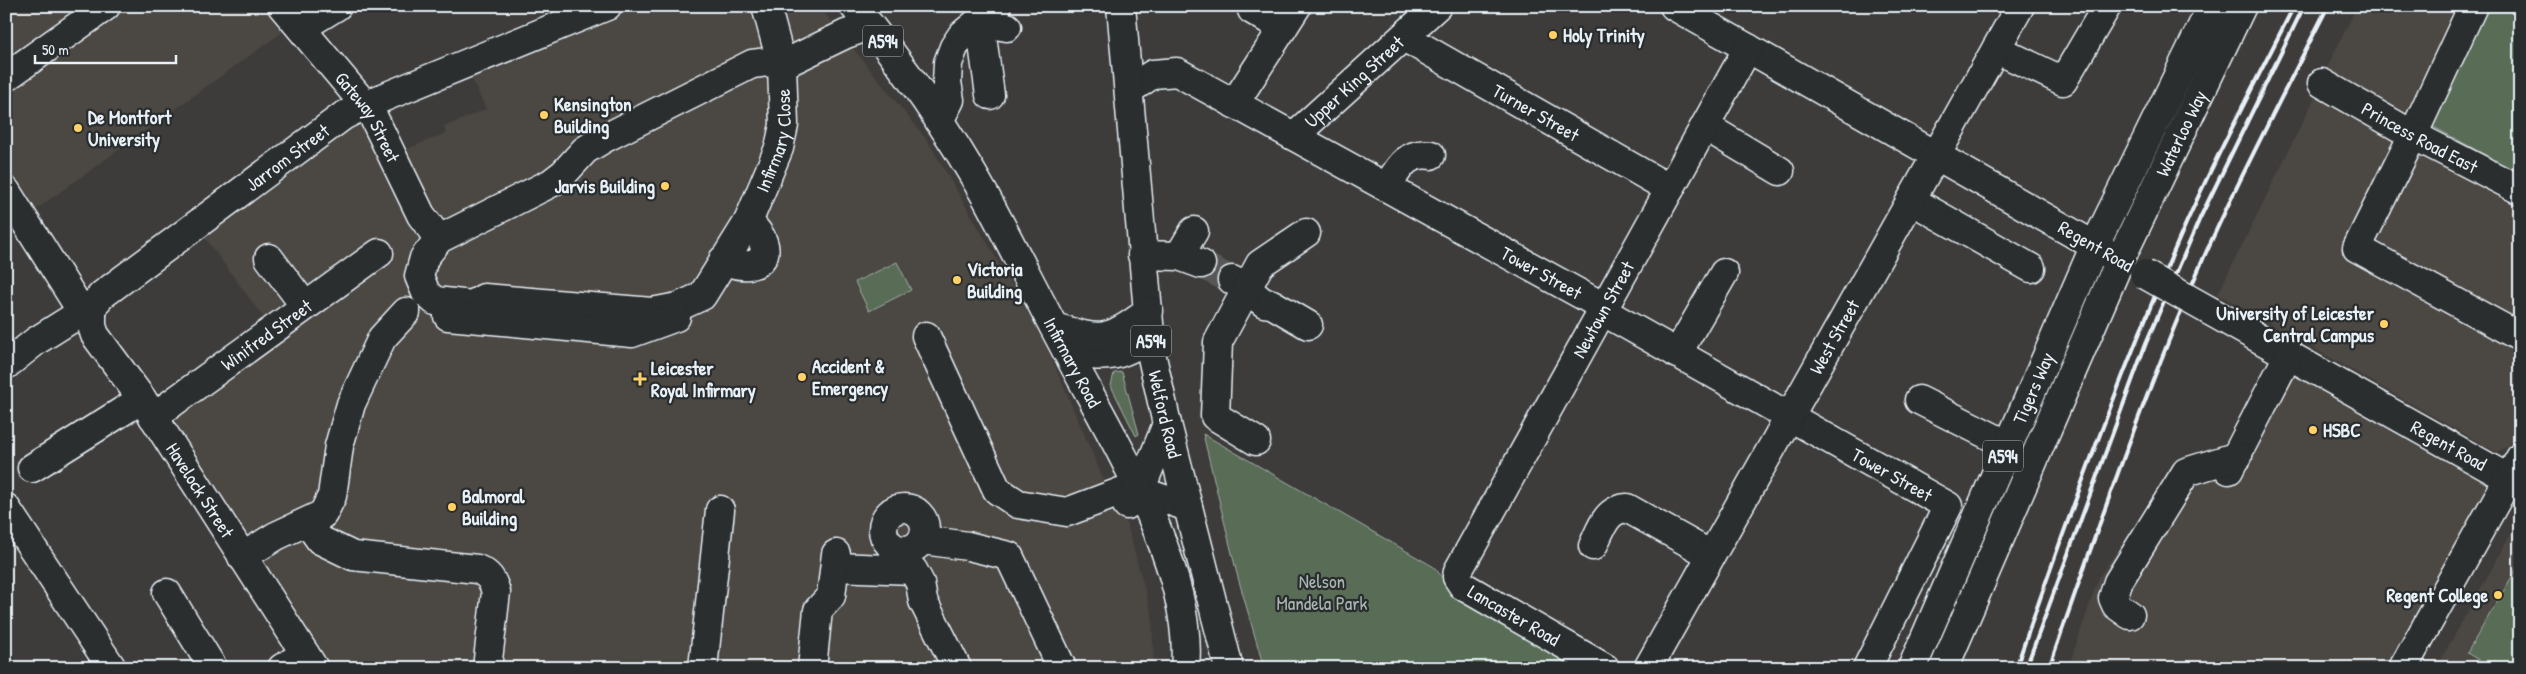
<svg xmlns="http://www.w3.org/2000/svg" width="2526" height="674" font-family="'Patrick Hand',sans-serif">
<rect width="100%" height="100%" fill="#3e3c3a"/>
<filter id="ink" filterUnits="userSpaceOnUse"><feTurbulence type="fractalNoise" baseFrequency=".02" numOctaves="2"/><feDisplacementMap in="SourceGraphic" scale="10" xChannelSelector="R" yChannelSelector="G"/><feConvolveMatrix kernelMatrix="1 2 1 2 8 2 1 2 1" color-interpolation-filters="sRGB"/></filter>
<g filter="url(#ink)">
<g fill="#4c4642">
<path d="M6,6H328L284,31L6,231Z"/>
<path d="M634,6H819L927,140L1042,336L1105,483L1127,525L1152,615L1154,668H322L162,422L277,336L202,234L353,128L363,125L380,160L446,133L444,127L486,109L469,73Z"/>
<path d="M2357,6H2466L2418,111L2405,115L2324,74Z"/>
<path d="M2316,95L2403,141L2344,256L2520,346V429L2509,446L2496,452L2218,294Z"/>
<path d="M2416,147L2520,204V328L2366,245Z"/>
<path d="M2289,354L2508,478L2403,668H2068L2099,577L2170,477L2238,455Z"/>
<path d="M2518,522L2520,523V668H2436Z"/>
</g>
<g fill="#596c57" stroke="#a0aea8">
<path d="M2489,6H2520V174L2432,126Z"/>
<path d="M897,262L911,290L869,311L855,282Z"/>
<path d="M1122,372L1139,434L1136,436L1111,386L1114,373Z"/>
<path d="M1203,434L1434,567L1459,598L1582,668H1264L1237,574Z"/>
<path d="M2520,563V668H2492L2467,653Z"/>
</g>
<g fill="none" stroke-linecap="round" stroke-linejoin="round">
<path stroke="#585756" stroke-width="28" stroke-dasharray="28 14" stroke-linecap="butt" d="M1201,264L1231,280"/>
<g stroke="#e8f1f8" stroke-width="31">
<g id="minor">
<path id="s1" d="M282,6L371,112L421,215L439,239"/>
<path id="s2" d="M766,6L782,65L768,62L752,64L605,138L585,150L564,173L551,183L439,239L424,258L419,276L426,293L435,301L472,305L484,298L652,312L678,307L702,296L748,222L779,148L784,125L782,65L846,34L870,26"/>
<path d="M1251,6L1252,10L1283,28"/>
<path d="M1674,6L2116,258"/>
<path d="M2473,6L2413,135L2357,248L2520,337"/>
<path d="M301,28L337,6"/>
<path id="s3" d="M1404,37L1670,189"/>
<path d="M1996,49L2063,81L2107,6"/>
<path d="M6,77L106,6"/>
<path id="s4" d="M2322,83L2413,135L2520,190"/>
<path id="s5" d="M1129,90L1153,74L1177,72L1593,301L1613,317L1948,506L1867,668"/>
<path d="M990,95L980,22L1007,27"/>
<path d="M1234,104L1297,6"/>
<path d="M939,121L950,100L947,82L948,63L954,47L962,35L997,6"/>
<path d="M1705,126L1780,171"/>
<path id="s6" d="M1294,136L1437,6"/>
<path d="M1387,187C1398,169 1406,151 1431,155"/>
<path d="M6,191L82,312"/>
<path d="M1911,200L2031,268"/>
<path d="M1142,255L1179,256L1201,264"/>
<path d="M1179,256L1194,231"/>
<path d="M269,258L305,306"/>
<path d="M723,260C762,277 780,250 748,222"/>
<path d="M1232,280L1247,289L1264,303L1272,304L1308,325"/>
<path id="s7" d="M2210,311L2520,485"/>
<path id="s8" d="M92,313V326L95,335L142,399L314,668"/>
<path d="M448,316L632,333L676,317"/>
<path d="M926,336L997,490L1018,504L1067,512L1120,492L1140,491L1188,507"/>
<path d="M1066,350C1104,359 1118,359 1151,336"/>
<path d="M1677,354L1724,273"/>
<path id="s9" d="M6,365L36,341L82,312L92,313L94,304L102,295L343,116L365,105L607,6"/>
<path d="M1919,400L2008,445"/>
<path id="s10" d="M153,417L379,253"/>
<path d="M1256,441L1215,416L1218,342L1260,264L1306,233"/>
<path d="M32,468L142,399"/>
<path d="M2229,470L2289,354"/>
<path d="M1127,505L1140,491L1167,424"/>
<circle cx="904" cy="529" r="21"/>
<path d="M6,508L112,668"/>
<path d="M308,523L320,540L353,556L477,569C489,574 492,579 496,592L487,668"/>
<path d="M923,540L968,546L1009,556L1062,668"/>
<path d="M1593,546C1601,529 1606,509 1627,508L1711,555"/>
<path d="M242,557L276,536L323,514L332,496L339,446L351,404L382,338L406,312"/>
<path d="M835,567L913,570L920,583L923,601L957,668"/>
<path d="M167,593L213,668"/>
<path d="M2130,615L2116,605L2113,598L2118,582L2186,472L2238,456"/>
<path d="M282,668L305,654"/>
<path d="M703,668L720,510"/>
<path d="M812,668L818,610L831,596L836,554"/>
<path id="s11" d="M1605,668L1463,586L1457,577L1458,571L1748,48"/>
<path id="s12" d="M1648,668L2020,6"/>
<path d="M2403,668L2520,458"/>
</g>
</g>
<g stroke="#e8f1f8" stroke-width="31">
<g id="major">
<path id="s13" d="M854,6C904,66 949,131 987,199C1014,249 1039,300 1066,350C1111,436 1195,569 1185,668"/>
<path id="s14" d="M1121,6L1152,357L1167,424L1229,668"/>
<path d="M1054,327C1104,342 1106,342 1149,311"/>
<path id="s15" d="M1912,668L2095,245L2212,6"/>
<path id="s16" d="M1944,668L2120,260L2242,6"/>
</g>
</g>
<use href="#minor" stroke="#2a2d2e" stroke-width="28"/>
<use href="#major" stroke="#2a2d2e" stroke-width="28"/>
<g stroke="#e8f1f8" stroke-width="4">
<path d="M2016,668C2065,525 2117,382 2177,244C2212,163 2254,85 2294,6"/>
<path d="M2026,668L2146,343L2200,218L2304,6"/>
<path d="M2049,668C2097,530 2145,391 2204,257C2242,172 2286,89 2328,6"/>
</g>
<g stroke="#e8f1f8" stroke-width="31" stroke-linecap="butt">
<path id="minor-bridge" d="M2144,274L2210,311"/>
</g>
<use href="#minor-bridge" stroke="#2a2d2e" stroke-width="28"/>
</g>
</g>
<g fill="#ffd166" stroke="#2a2d2e" stroke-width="2">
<circle cx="1553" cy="35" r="5"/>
<circle cx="544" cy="115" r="5"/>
<circle cx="78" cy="128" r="5"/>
<circle cx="665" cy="186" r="5"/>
<circle cx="957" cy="280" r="5"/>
<circle cx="2384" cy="324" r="5"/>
<circle cx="802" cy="377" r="5"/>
<path d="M637.5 371.5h5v5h5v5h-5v5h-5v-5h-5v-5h5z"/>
<circle cx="2313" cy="430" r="5"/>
<circle cx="452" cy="507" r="5"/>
<circle cx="2498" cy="595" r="5"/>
</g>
<g text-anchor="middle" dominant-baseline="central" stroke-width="4.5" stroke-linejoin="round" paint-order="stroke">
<g fill="#2a2d2e" stroke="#afb6bb" stroke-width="1">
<rect x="863" y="25.5" width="40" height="31" rx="4"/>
<rect x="1131" y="325.5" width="40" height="31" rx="4"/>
<rect x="1983" y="440.5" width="40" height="31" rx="4"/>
</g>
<g font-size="18" font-weight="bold" fill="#e8f1f8">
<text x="883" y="41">A594</text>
<text x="1151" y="341">A594</text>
<text x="2003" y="456">A594</text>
</g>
<g font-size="19" font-weight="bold" fill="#e8f1f8" stroke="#2a2d2e" text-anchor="start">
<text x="1563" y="35">Holy Trinity</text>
<text x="554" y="104">Kensington<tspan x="554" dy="22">Building</tspan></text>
<text x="88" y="117">De Montfort<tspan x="88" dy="22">University</tspan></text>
<text x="655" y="186" text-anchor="end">Jarvis Building</text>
<text x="967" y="269">Victoria<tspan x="967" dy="22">Building</tspan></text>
<text x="2374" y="313" text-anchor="end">University of Leicester<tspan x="2374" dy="22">Central Campus</tspan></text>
<text x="812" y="366">Accident &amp;<tspan x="812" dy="22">Emergency</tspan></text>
<text x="651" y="368">Leicester<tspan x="651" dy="22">Royal Infirmary</tspan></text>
<text x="2323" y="430">HSBC</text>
<text x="462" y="496">Balmoral<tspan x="462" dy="22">Building</tspan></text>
<text x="2488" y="595" text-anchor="end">Regent College</text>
</g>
<g font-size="19" fill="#e8f1f8" stroke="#2a2d2e">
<text stroke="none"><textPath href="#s6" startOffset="81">Upper King Street</textPath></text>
<text stroke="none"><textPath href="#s3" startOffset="152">Turner Street</textPath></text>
<text stroke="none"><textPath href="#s1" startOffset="141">Gateway Street</textPath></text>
<text stroke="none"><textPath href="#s16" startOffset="585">Waterloo Way</textPath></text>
<text stroke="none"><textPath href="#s4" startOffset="112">Princess Road East</textPath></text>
<text stroke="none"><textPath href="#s2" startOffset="972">Infirmary Close</textPath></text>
<text stroke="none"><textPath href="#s9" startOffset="355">Jarrom Street</textPath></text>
<text transform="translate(2096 246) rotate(30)">Regent Road</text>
<text stroke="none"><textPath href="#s5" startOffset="469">Tower Street</textPath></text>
<text stroke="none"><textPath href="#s11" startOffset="480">Newtown Street</textPath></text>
<text stroke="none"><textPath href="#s10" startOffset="140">Winifred Street</textPath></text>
<text stroke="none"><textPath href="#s12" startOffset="380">West Street</textPath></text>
<text stroke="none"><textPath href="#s13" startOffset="419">Infirmary Road</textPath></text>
<text stroke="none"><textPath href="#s15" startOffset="305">Tigers Way</textPath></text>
<text stroke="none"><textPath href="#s14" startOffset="411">Welford Road</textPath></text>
<text stroke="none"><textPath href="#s7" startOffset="274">Regent Road</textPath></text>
<text stroke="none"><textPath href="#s5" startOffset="874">Tower Street</textPath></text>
<text stroke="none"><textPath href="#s8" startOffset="210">Havelock Street</textPath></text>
<text transform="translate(1514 615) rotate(30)">Lancaster Road</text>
</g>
<g font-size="19" fill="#a8b5b0" stroke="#2a2d2e">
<text x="1322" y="581">Nelson<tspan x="1322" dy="22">Mandela Park</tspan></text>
</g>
</g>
<rect width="2526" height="674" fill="none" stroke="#2a2d2e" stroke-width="25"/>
<rect x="12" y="12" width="2501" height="649" fill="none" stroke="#e8f1f8" stroke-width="2" filter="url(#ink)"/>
<path d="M35 55v8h141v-8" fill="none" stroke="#e8f1f8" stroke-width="2.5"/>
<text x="42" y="55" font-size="15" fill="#e8f1f8" stroke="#2a2d2e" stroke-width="4" paint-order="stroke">50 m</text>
</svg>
